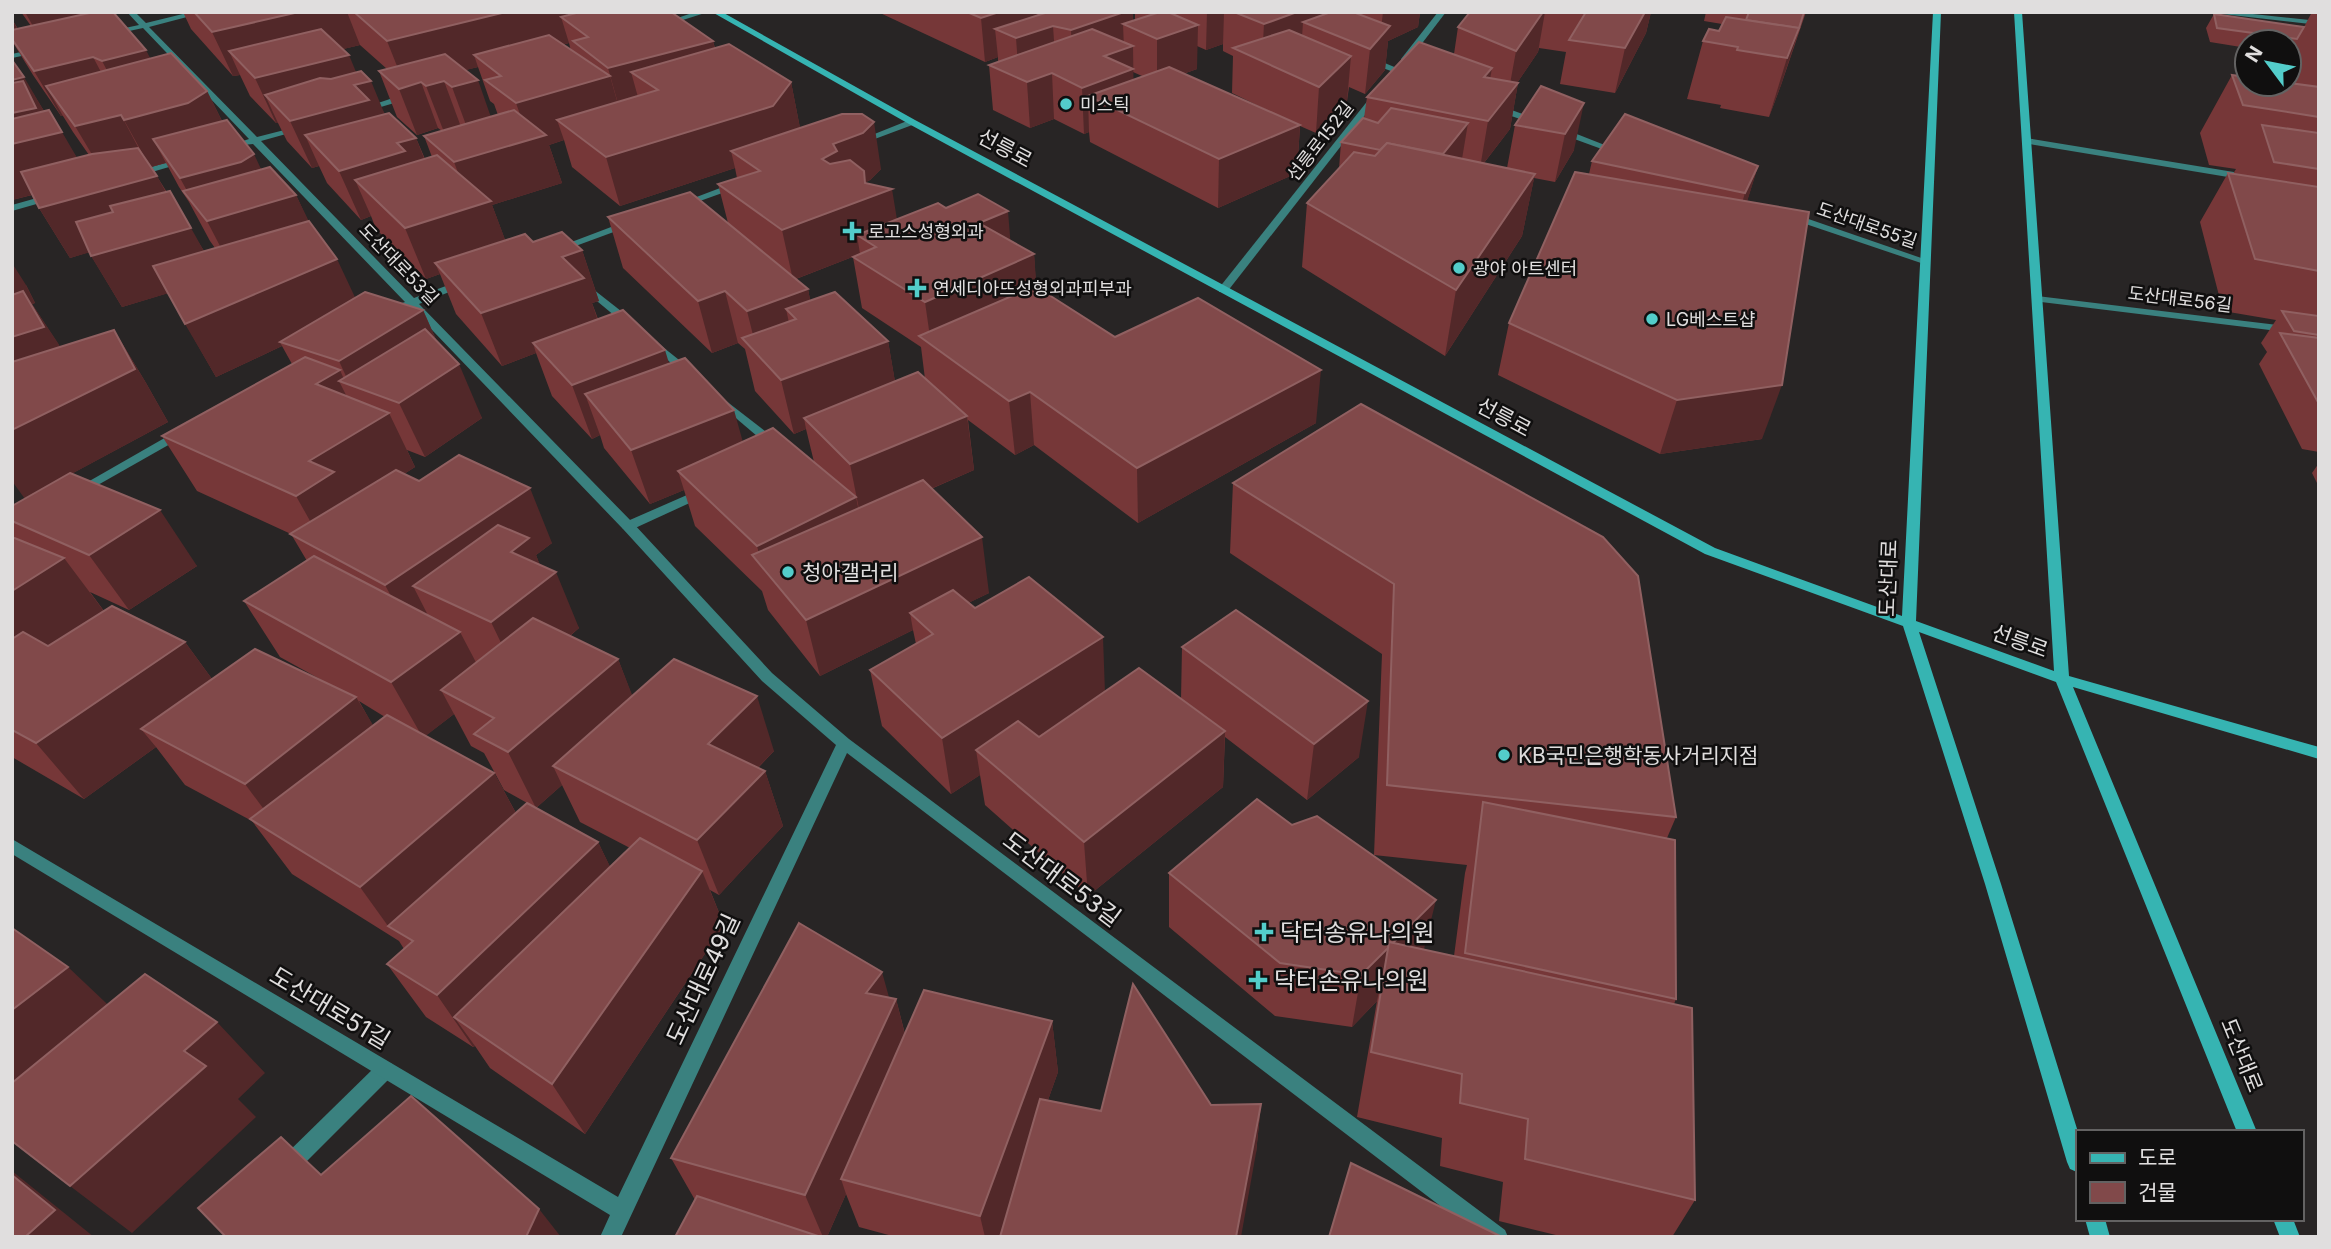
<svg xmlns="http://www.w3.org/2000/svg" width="2331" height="1249" font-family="Inter,'Noto Sans KR',sans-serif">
<rect width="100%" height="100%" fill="#282525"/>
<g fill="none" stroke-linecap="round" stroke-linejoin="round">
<g fill="#3a817f" fill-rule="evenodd">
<path d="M2026,138L2246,174L2251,177L2246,180L2023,143V139Z"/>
<path d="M584,282L635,322V326H627L580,287V283Z"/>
<path d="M654,340L693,371V375H685L650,345V341Z"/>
<path d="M721,397L779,442L781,445L779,448H771L717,402V398Z"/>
<path d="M703,488L707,489L709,492L707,495L633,529H623L622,526L623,523Z"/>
<path d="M385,1061L392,1064L394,1070L392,1076L294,1174L287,1177L280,1174L277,1167L280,1160L378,1064Z"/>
</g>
<g fill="#3a817f" fill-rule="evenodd">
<path d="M127,12H135L146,23L191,12H206L149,27L257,137L304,125V129L261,141L414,298L459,281H467V285L419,304L633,523L772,673L849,739L1505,1230L1508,1237H1481L847,753L621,1237H600L610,1215L12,854V839L618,1197L836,745L762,681L623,529L410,307L399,308V304L405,302L253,144L243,145V141L249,139L143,28L106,36V32L139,25Z"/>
<path d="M695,12H708L664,26L660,24Z"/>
<path d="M1438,12H1446L1407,63H1401V59Z"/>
<path d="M2205,12H2234L2319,21V25Z"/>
<path d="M38,48L42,50L41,52L12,58V54Z"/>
<path d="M1364,57H1370L1414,75L1407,77L1364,61Z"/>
<path d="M408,93L412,96L411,98L364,112L360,109Z"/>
<path d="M1373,94L1380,96L1227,292H1219V288Z"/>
<path d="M1495,104L1542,121L1543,123L1536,125L1492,109L1491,107Z"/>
<path d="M912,119L916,122L915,124L864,143L857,141Z"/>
<path d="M1558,129H1564L1625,153L1618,155L1558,133Z"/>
<path d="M183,157L186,158V162L135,177L130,174Z"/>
<path d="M736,182L739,183V187L686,206L678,204Z"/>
<path d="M51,194L54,195V199L12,211V205Z"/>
<path d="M1788,214H1794L1930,261L1921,263L1788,218Z"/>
<path d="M627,221L630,222V226L562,251L553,249Z"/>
<path d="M2037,296L2319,330V336L2033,301V297Z"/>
<path d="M182,428L186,429V435L82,494H74L72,491Z"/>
</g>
<g fill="#36b4b2" fill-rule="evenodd">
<path d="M712,12H722L915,120L1715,548L1902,616L1933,12H1941L1916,621L2054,671L2014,12H2022L2069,676L2319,747V759L2073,687L2257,1132H2237L2056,682L1919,632L2001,884L2078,1132L2077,1172L2070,1169L2067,1162L1985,884L1903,626L1705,554L909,124Z"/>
<path d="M2085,1219H2105L2110,1237H2090Z"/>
<path d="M2273,1219H2293L2300,1237H2280Z"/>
</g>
</g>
<g fill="#763738" fill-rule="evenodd">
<path d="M21,12H113L150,58L207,91L222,121L261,169L296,195L308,221L355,298L423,310L437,342L482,418L425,457L407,450L415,467L404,474L552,543L536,555L540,566L579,628L570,636L618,659L632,696L774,751L758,768L765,771L783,826L719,895L710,890L724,925L585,1134L490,1068L475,1046L473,1047L426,1017L387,964L404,949L399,941L292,874L252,821L185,785L156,747L84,799L12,757V537L16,539L12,534V521L33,494L26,285L35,303L32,304L60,347L114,330L146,383L168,422L71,474L197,566L129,610L90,592L104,611L185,642L212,679L327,683L280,657L244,601L307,561L291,534L197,491L162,436L292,364L282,346L216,377L168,293L122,307L89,252L70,258L39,208L32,195L12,200V60L44,111L77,158L89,155L73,132L63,116H61L33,75L12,41V19L18,29L31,26ZM166,163L179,187L189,202L210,241L215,248L204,251L151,167ZM359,701L385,717L373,726ZM454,714L471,746L484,753L504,790L536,808L562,785L580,822L630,848L610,867L598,842L516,813L494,773L425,736Z"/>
<path d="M183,12H566L567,15L713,41L715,48L791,82L800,128L881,169L870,180L866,182L867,184L897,219L1011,241L1034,254L1036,287L1115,337L1316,423L1138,523L1034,445L1015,455L968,420L974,470L931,489L989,593L968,603L975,608L1105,691L1181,699L1182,647L1359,757L1307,800L1225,737L1223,787L1088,896L985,805L980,775L951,794L882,726L870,670L916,644L913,630L820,676L768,610L762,591L695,526L684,490L650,504L604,448L600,435L592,439L552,396L536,353L502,366L456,314L440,274L426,279L376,229L371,216L361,220L327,183L319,166L312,168L287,141L278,123H276L250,96L240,75L233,76L191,29ZM569,43L571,51L562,45ZM360,45L387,69L379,71L397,117L417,135L438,128L442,131L424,136L432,157L425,159L416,138L385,114L356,73L343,49ZM478,67L490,101L494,104L498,115L491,117L465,70ZM564,140L572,167L620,206L735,168L737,178L718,184L728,223L608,217L623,268L712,353L738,343L745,349L755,391L794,434L806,429L814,462L743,442L669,364L598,319L592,303L599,301L582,250L533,242L505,240L492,205L562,183L549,145ZM860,254L853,257L862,308L921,347L925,379L895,382L888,341L810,300L808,289L796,279Z"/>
<path d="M878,12H1133V21L1135,20V12H1420L1418,27L1388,41L1385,70L1365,94L1349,87L1347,101L1316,133L1300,126L1297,173L1218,208L1090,142L1089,132L1084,134L1054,119L1030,128L993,110L989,65L998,62V57L985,62ZM1223,44V51L1233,56L1232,93L1296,124L1183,74L1197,69V46L1206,50ZM1133,72L1142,76L1133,80Z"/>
<path d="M1470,12H1651L1646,33L1615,93L1560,84L1566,52L1539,48L1538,52L1517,83H1518L1510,129L1484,163L1507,168L1515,125L1541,86L1574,150L1555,182L1534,178L1522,236L1445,356L1302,267L1307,203L1339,169L1341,142L1364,118L1367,97L1454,54L1458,27Z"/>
<path d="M1706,12H1806L1781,85L1769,117L1720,108L1721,105L1687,99L1703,41L1719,31L1722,24L1704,21Z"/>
<path d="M2312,12H2319V452L2302,449L2259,364L2267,352L2261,343L2276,320L2223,311L2200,222L2228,173L2233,174L2236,169L2209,165L2200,133L2232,75L2294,83L2289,68V42H2247V48L2210,42L2206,28L2214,14L2304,27Z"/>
<path d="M1592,161L1758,166L1747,201L1762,439L1660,454L1498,375L1509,323L1589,174Z"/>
<path d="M1361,404L1676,817L1667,838L1676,999L1674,1004L1695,1200L1672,1237H1564L1499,1221L1503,1182L1440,1166L1442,1138L1357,1117L1377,1001L1352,1027L1275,1016L1169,927V873L1424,950L1454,956L1465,873L1467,865L1374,855L1382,654L1230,553L1233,483Z"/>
<path d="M2319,463V487L2312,473Z"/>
<path d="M889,998L896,999L905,1034L1052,1021L1058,1072L1048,1100L1101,1111L1261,1104L1256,1153L999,1237H896L859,1227L846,1194L827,1237H675L695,1200L671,1158Z"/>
</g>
<g fill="#522829">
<path d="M25,12H112L39,37Z"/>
<path d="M299,12H347L360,45L250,72L229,51L240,75L233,76L212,32Z"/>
<path d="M506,12H566L569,23L561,17L569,43L486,64L474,55L478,67L405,86L387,41Z"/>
<path d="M999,12H1037L1038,31L1045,13L1043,12H1133V28L1123,24L1124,49L1133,46L1134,114L1088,96L1089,132L1084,134L1082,88L1073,74L1071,30L1053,26L1056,70L1019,79L1016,38L995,29L998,57L985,62L981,18Z"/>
<path d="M1207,12H1224L1223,44L1206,50Z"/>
<path d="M1297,12H1325L1324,30L1303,22L1301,53L1262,61L1264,24Z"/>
<path d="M1383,12H1420L1418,27L1388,41L1385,70L1365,94L1370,49L1380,38Z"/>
<path d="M1543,12H1545L1538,52L1511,92L1518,83L1510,129L1480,168L1488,121L1508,95L1516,51Z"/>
<path d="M1645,12H1651L1646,33L1615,93L1625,48Z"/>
<path d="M1805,12L1781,85L1769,117L1787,58Z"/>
<path d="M12,19L23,39H12Z"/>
<path d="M1198,25L1197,69L1157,83V39Z"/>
<path d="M713,41L723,85L658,90L631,72L641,108L621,114L608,68Z"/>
<path d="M146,50L169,95L126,106L102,61Z"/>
<path d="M349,55L361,84L371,81L390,127L305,135L319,166L312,168L290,121L265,95L278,123H276L255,78Z"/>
<path d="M1351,56L1347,101L1316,133L1319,87Z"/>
<path d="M93,57L117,102L46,86L63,116H61L34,71Z"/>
<path d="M1492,68L1484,113V77Z"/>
<path d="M1052,73L1054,119L1030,128L1027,82Z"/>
<path d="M12,75L24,77L51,123L62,132L90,180L12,200Z"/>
<path d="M610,76L623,122L557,120L564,140L549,145L562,183L492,205L509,250L435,263L440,274L426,279L405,228L471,207L454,162L529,140L516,103Z"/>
<path d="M478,80L494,126L469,133L452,87Z"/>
<path d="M444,81L461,127L444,132L426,86Z"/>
<path d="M421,82L438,128L417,135L399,89Z"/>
<path d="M791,82L800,128L731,151L735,168L620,206L606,157Z"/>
<path d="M207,91L230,137L153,139L166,163L150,167L124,120Z"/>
<path d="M1584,103L1574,150L1555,182L1565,134Z"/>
<path d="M121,115L146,162L103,173L75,126Z"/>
<path d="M874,122L881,169L870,180L866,182L869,198L892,189L900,238L857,235L860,254L793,280L782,230L822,159L833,144Z"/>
<path d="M1468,123L1460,171L1438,161Z"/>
<path d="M1300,125L1297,173L1218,208L1219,159Z"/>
<path d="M416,138L435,186L355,180L371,216L361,220L339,171L397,143Z"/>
<path d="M254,154L276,201L296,195L320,244L233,271L207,221L196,207L180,178Z"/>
<path d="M1758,166L1743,215L1730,243L1745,193Z"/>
<path d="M1535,174L1522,236L1445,356L1456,290Z"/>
<path d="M157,176L184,225L70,258L39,208Z"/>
<path d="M1008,211L1012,261L979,223Z"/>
<path d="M191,228L219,278L122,307L91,256Z"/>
<path d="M582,250L599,301L592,303L601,330L533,343L536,353L502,366L481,313L562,257Z"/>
<path d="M1034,254L1038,305L931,344L925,302Z"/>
<path d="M337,259L361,310L280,342L282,346L216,377L185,324Z"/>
<path d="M12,263L26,285L35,303L32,304L58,343L78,380L12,402Z"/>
<path d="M808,289L818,341L786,309L795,350L758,355L747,311Z"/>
<path d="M725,291L738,343L712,353L698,301Z"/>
<path d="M423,310L446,362L350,385L339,361Z"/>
<path d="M114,330L146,383L168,422L25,499L12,481V430Z"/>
<path d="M888,341L897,393L804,418L806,429L794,434L781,380Z"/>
<path d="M665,350L681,403L585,394L600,435L592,439L572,385Z"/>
<path d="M459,364L482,418L425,457L399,403Z"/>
<path d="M340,370L346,384L339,381L362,427L316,384Z"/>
<path d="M1321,370L1316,423L1138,523L1137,468Z"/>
<path d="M1782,385L1762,439L1660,454L1677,400Z"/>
<path d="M1030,392L1034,445L1015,455L1009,401Z"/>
<path d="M734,410L749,464L678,471L684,490L650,504L631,450Z"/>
<path d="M389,413L415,467L353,507L327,551L296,496L309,461Z"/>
<path d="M967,416L974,470L861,519L850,464Z"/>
<path d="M530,488L552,543L536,555L546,580L556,572L579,628L518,678L491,622L413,586L434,627L415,640L385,585Z"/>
<path d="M856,497L867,552L763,569L757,546Z"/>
<path d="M160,510L197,566L129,610L89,555Z"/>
<path d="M982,537L989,593L923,625L910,613L913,630L820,676L806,620Z"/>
<path d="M64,558L106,614L28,667L12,649V591Z"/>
<path d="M460,632L489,687L441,690L454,714L423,738L391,682Z"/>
<path d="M1103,637L1105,693L995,765L976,750L980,775L951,794L942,738Z"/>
<path d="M185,642L225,697L141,729L156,747L84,799L36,743Z"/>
<path d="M618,659L640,715L553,766L562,785L536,808L508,752Z"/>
<path d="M757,696L774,751L727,799L708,744Z"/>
<path d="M356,697L390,753L286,839L245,784Z"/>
<path d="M1368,701L1359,757L1307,800L1314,744Z"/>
<path d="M1225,731L1223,787L1088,896L1084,842Z"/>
<path d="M765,771L783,826L719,895L697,840Z"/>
<path d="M494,773L524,828L388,926L360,887Z"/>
<path d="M598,842L625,897L454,1017L475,1046L473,1047L437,995Z"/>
<path d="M702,871L724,925L585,1134L552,1084Z"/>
<path d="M1436,900L1423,953L1388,948Z"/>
<path d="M1388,948L1377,1001L1352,1027L1361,975Z"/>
<path d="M68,967L123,1019L12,1110V1010Z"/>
<path d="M882,972L892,1008L896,999L909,1051L841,1179L846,1194L827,1237H823L805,1195L866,993Z"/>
<path d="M1052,1021L1058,1072L999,1237H985L980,1216Z"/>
<path d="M217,1022L265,1073L238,1099L256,1117L132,1233L70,1186L184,1051Z"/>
<path d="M1261,1104L1256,1153L1241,1237H1236Z"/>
<path d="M12,1171L94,1237H25L12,1175Z"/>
<path d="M539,1209L561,1237H526Z"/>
</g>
<g fill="#81494a" stroke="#906061" stroke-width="2">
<path d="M94,12H113L146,50L102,61L93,57L34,71L12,39V30Z"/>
<path d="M194,12H299L212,32Z"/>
<path d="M354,12H506L387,41Z"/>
<path d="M580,12H671L713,41L608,68L573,41L588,37L561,17Z"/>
<path d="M967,12H999L981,18Z"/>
<path d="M1043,12H1124L1071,30L1053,26L1016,38L995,29L1045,13Z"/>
<path d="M1160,12H1168L1198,25L1157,39L1123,24Z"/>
<path d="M1234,12H1297L1264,24Z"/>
<path d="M1331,12H1353L1390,26L1370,49L1303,22Z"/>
<path d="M1470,12H1543L1516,51L1458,27Z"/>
<path d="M1586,12H1645L1625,48L1569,40Z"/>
<path d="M1749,12H1804L1799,28L1746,20Z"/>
<path d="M2214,14L2304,27L2297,39L2217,28Z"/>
<path d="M1726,17L1799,28L1787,58L1737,50L1738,47L1703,41L1709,29L1719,31Z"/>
<path d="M321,29L349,55L255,78L229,51Z"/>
<path d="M1092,29L1133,46L1104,56L1133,69L1082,88L1052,73L1027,82L989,65Z"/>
<path d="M1289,30L1351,56L1319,87L1233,48Z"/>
<path d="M549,35L610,76L516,103L485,80L501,76L474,55Z"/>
<path d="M1419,42L1492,68L1484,77L1518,83L1488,121L1367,97Z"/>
<path d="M729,44L791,82L773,106L606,157L557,120L658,90L631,72Z"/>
<path d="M171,53L207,91L188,103L124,120L121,115L75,126L46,86Z"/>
<path d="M445,54L478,80L452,87L444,81L426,86L421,82L399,89L379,71Z"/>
<path d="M12,60L24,77L12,80Z"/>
<path d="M1169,67L1300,125L1219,159L1088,96Z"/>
<path d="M361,71L371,81L354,85L369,100L290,121L265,95L320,78L331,79Z"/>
<path d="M2232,75L2247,77V84H2289V83L2319,87V117L2243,105Z"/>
<path d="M23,81L36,108L12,113V83Z"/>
<path d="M1541,86L1584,103L1565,134L1515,125Z"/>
<path d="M1391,108L1468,123L1443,154L1387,143L1380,150L1341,142L1363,118L1378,123Z"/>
<path d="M49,110L62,132L12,144V119Z"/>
<path d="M514,110L546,135L454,162L424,136Z"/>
<path d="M389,113L416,138L397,143L405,151L339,171L305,135Z"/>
<path d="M842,114H862L874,122L863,133L833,144L837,151L822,159L830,164L850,160L864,171L865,183L892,189L782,230L718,184L760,171L731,151Z"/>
<path d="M1625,114L1758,166L1745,193L1592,161Z"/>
<path d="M227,120L254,154L241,162L180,178L153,139Z"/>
<path d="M2262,125L2319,133V169L2274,162Z"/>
<path d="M1387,143L1535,174L1456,290L1307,203L1354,152L1375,156Z"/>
<path d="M138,148L157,176L39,208L21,172L92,154Z"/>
<path d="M437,155L491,201L405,228L355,180Z"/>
<path d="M270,167L296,195L207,221L183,191Z"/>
<path d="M1575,172L1809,212L1782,385L1677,400L1509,323Z"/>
<path d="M2228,173L2319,187V271L2255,259Z"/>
<path d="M170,191L191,228L91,256L76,222L113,212L110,206Z"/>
<path d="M690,192L808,289L747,311L725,291L698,301L608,217Z"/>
<path d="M978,194L1008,211L979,223L1034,254L925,302L853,257L876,247L857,235L938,203L946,208Z"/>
<path d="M309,221L337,259L185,324L153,266Z"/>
<path d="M562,232L582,250L562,257L584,278L481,313L435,263L525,234L533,242Z"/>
<path d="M1035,286L1115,337L1198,298L1321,370L1137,468L1030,392L1009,401L919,336Z"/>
<path d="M23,291L44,327L12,337V295Z"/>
<path d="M365,292L423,310L339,361L280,342Z"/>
<path d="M835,292L888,341L781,380L742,338L796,319L786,309Z"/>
<path d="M623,310L665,350L572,385L533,343Z"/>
<path d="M2282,311L2319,316V335L2294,331Z"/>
<path d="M425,329L459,364L399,403L339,381Z"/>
<path d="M114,330L135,369L12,430V362Z"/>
<path d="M2280,333L2319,338V404Z"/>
<path d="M305,357L340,370L316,384L389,413L309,461L334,472L296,496L162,436Z"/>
<path d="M685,358L734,410L631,450L585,394Z"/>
<path d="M918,372L967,416L850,464L804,418Z"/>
<path d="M1361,404L1603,537L1638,576L1676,817L1387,785L1394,584L1233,483Z"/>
<path d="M773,428L856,497L757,546L678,471Z"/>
<path d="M459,455L530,488L385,585L290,534L396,470L419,481Z"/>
<path d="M70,473L160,510L89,555L12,521V506Z"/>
<path d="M923,480L982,537L806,620L752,555Z"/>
<path d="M498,525L529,538L511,552L556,572L491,622L413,586Z"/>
<path d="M12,537L64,558L12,591Z"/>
<path d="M314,556L460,632L391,682L244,601Z"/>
<path d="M1029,577L1103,637L942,738L870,670L933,634L910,613L953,590L975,608Z"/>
<path d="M112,606L185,642L36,743L12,730V639L23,632L48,646Z"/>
<path d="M1236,610L1368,701L1314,744L1182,647Z"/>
<path d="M533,618L618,659L508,752L474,734L494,718L441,690Z"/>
<path d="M255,649L356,697L245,784L141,729Z"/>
<path d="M674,659L757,696L708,744L765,771L697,840L553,766Z"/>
<path d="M1139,668L1225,731L1084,842L976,750L1018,721L1039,737Z"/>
<path d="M387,715L494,773L360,887L250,819Z"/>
<path d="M1257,799L1292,825L1317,816L1436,900L1393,943L1389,942L1388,948L1361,975L1280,963L1169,873Z"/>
<path d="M1483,802L1675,840L1676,999L1465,953Z"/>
<path d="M527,803L598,842L437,995L387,964L413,941L388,926Z"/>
<path d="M640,838L702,871L552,1084L454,1017Z"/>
<path d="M799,923L882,972L866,993L896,999L805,1195L671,1158Z"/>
<path d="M12,928L68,967L12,1010Z"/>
<path d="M1389,942L1692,1008L1695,1200L1525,1159L1528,1119L1460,1103L1462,1074L1371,1052Z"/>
<path d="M145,974L217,1022L184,1051L206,1066L70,1186L12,1141V1083Z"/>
<path d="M1133,984L1211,1105L1261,1104L1236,1237H1000L1040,1099L1101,1111Z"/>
<path d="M924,990L1052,1021L980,1216L841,1179Z"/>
<path d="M411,1096L539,1209L526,1237H226L198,1208L281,1137L321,1175Z"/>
<path d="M1351,1163L1502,1237H1329Z"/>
<path d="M12,1175L55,1210L25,1237H12Z"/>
<path d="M697,1196L821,1237H675Z"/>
</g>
<g fill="#53cdca" stroke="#100f0f" stroke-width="2.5">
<circle cx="1066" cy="104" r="7"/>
<path d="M848.5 220.5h7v7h7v7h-7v7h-7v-7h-7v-7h7z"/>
<circle cx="1459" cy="268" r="7"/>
<path d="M913.5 277.5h7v7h7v7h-7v7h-7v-7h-7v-7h7z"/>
<circle cx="1652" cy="319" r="7"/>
<circle cx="788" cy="572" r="7"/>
<circle cx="1504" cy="755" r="7"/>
<path d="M1260.5 921.5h7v7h7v7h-7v7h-7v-7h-7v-7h7z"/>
<path d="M1254.5 969.5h7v7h7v7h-7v7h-7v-7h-7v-7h7z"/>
</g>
<g text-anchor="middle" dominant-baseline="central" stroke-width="5" stroke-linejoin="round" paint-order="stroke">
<g font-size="18" fill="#e0dede" stroke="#100f0f" text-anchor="start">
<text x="1080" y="104">미스틱</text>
<text x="868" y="231">로고스성형외과</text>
<text x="1473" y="268">광야 아트센터</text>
<text x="933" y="288">연세디아뜨성형외과피부과</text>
<text x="1666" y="319">LG베스트샵</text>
</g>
<g font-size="18" fill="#e0dede" stroke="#100f0f">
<text transform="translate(1320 141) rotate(-52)">선릉로152길</text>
<text transform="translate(1867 225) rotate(19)">도산대로55길</text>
<text transform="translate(399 264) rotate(46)">도산대로53길</text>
<text transform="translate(2180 299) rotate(7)">도산대로56길</text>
</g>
<g font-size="21" fill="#e0dede" stroke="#100f0f">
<text transform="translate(1005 148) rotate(28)">선릉로</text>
<text transform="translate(1504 417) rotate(28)">선릉로</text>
<text transform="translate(1888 578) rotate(-88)">도산대로</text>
<text transform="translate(2020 641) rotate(20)">선릉로</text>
<text transform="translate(2242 1055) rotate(68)">도산대로</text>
</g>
<g font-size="21" fill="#e0dede" stroke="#100f0f" text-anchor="start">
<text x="802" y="572">청아갤러리</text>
<text x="1518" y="755">KB국민은행학동사거리지점</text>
</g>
<g font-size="24" fill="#e0dede" stroke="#100f0f">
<text transform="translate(1062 879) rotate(37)">도산대로53길</text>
<text transform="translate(703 979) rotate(-65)">도산대로49길</text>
<text transform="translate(330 1008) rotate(31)">도산대로51길</text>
</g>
<g font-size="24" fill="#e0dede" stroke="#100f0f" text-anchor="start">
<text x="1280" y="932">닥터송유나의원</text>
<text x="1274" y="980">닥터손유나의원</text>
</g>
</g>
<rect width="2331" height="1249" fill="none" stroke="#e0dede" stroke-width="28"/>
<rect x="2076" y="1130" width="228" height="91" fill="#100f0f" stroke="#636262" stroke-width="2"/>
<rect x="2090" y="1153" width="35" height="10" fill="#36b4b2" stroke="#636262" stroke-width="2"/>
<text x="2138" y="1165" font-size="21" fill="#e0dede">도로</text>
<rect x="2090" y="1182" width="35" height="21" fill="#81494a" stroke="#636262" stroke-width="2"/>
<text x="2138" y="1200" font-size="21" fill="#e0dede">건물</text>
<g transform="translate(2268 63) rotate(302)"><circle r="33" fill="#100f0f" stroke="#636262" stroke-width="2"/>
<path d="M0-5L12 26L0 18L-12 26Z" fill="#53cdca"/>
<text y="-10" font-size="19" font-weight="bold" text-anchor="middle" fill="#e0dede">N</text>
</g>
</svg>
